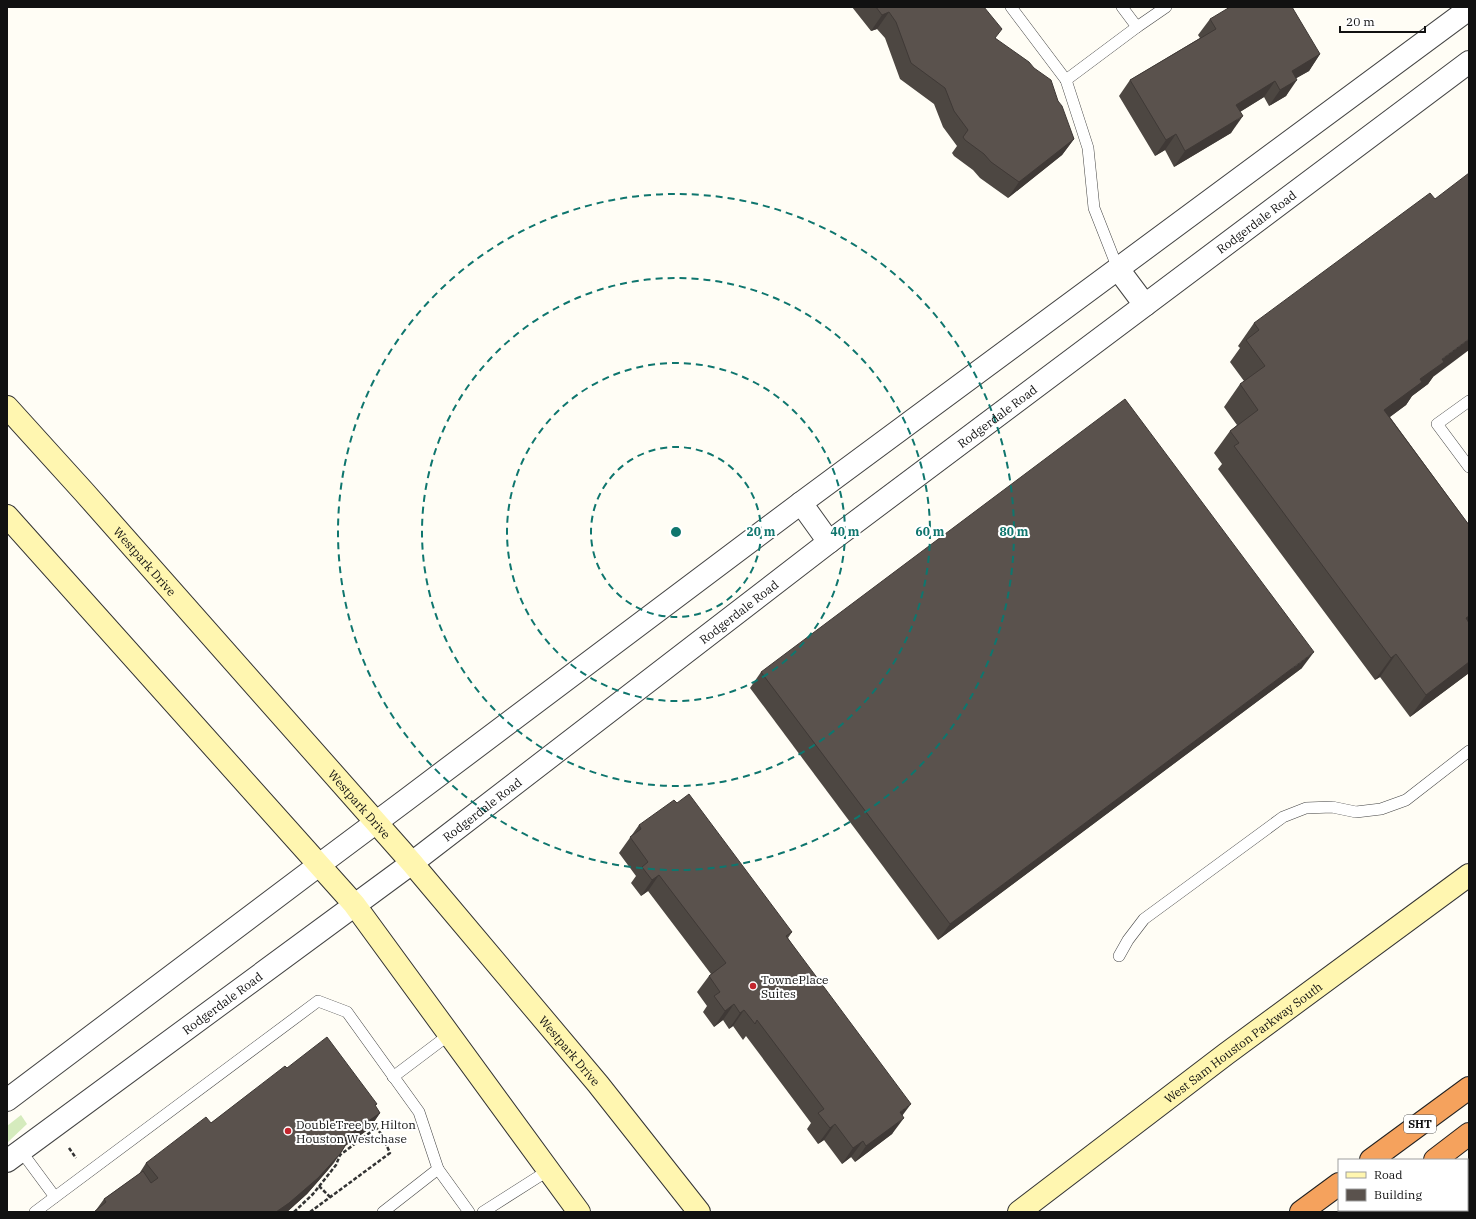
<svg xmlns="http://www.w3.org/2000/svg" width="1476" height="1219" font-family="'IBM Plex Serif',serif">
<rect width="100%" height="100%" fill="#fffdf5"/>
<path fill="#d5ebbd" d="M21,1115L27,1124L7,1143V1126Z"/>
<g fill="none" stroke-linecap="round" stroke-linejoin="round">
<g stroke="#444" stroke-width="12">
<g id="service">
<path d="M1011,7L1066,80L1088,148L1094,208L1118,269"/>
<path d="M1122,7L1137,27L1166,7"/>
<path d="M1066,80L1137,27"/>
<path d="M1469,401L1437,424L1469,467"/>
<path d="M1119,956L1128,940L1144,919L1283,817L1306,808L1332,807L1356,812L1381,809L1406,800L1469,751"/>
<path d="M393,1077L450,1034"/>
<path d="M21,1151L55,1197L318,1001L347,1012L419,1112L438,1169L383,1212"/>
<path d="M438,1169L469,1212"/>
<path d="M35,1212L55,1197"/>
<path d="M483,1212L549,1170"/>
</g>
</g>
<g stroke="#444" stroke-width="24">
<g id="tertiary">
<path d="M1118,269L1145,305"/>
<path d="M801,503L829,542"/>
<path d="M7,1100L319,865L406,800L801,503L1469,9"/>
<path id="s1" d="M7,1161L412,863L829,542L1469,62"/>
</g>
</g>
<g stroke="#333" stroke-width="24">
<g id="secondary">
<path id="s2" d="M7,407L84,492L412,863L598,1084L699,1212"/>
<path d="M7,516L354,904L579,1212"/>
<path id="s3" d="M1019,1212L1226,1054L1469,875"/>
</g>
</g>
<g stroke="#222" stroke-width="24">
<g id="motorway">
<path d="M1371,1160L1469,1088"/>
<path d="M1435,1160L1469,1134"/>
<path d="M1301,1212L1339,1184"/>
<path d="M1367,1212L1370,1210"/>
</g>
</g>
<g stroke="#333" stroke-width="2.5" stroke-dasharray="4 2" stroke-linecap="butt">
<path d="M69,1148L76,1158"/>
<path d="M319,1186L330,1197"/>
<path d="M294,1212L313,1194L336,1165L340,1155L376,1128"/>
<path d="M310,1212L390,1153L382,1135L371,1121"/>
</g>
<use href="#service" stroke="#fff" stroke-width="11"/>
<use href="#tertiary" stroke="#fff" stroke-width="22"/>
<use href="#secondary" stroke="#fff6b0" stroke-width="22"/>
<use href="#motorway" stroke="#f5a25d" stroke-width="22"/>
</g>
<g fill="#4d4742">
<path d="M852,7H984L995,38L1058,101L1074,139L1062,155L1008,198L980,178L973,170L954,156L952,153L957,146L943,127L934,104L900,79L885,38L877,29L871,31Z"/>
<path d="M1210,19L1320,54L1309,71L1296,78L1286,96L1269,106L1264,97L1240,112L1231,133L1174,167L1165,150L1155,156L1119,96L1130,80L1200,38L1198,35Z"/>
<path d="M1254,323L1433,377L1428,384L1412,396L1406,405L1390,417L1469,525V673L1410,717L1380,677L1375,680L1218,469L1222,464L1214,453L1230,431L1237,425L1224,407L1240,384L1244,381L1230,362L1240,348L1238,346Z"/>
<path d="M1302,668L938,940L750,688L761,672Z"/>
<path d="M639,825L792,932L788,938L902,1116L892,1134L855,1162L851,1157L842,1164L824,1140L818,1144L807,1129L811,1123L746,1036L743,1040L733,1026L729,1029L723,1020L714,1027L703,1012L707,1006L697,992L709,976L711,974L648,891L641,896L631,883L636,876L619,853Z"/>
<path d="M287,1068L377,1104L375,1106L380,1113L369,1129L345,1146L334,1163L307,1194L287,1212H94L96,1210L104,1199L139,1174L146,1163L211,1123Z"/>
</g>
<g fill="#3f3936">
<path d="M889,12L877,29L871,31L882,15Z"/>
<path d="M1320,54L1309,71L1281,87L1292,71Z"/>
<path d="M1297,80L1286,96L1269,106L1280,90Z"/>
<path d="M1275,81L1264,97L1225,121L1236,105Z"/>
<path d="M1243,116L1231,133L1174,167L1185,151Z"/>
<path d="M1176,134L1165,150L1155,156L1166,140Z"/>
<path d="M1074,139L1062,155L1008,198L1019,182Z"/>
<path d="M1469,339V350L1433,377L1428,384L1412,396L1406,405L1369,432L1384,410L1420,379L1442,359Z"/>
<path d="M1469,616V627L1466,618Z"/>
<path d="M1314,652L1302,668L938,940L950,924Z"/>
<path d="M1396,654L1380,677L1375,680L1391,658Z"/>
<path d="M1469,662V673L1410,717L1426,695Z"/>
<path d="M659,875L648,891L641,896L652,880Z"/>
<path d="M734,1004L723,1020L714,1027L725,1011Z"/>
<path d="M744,1010L733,1026L729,1029L740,1013Z"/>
<path d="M911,1104L899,1120L900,1112Z"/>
<path d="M380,1113L369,1129L330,1157L341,1140Z"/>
<path d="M904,1118L892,1134L855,1162L866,1146Z"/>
<path d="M835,1124L824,1140L818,1144L830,1128Z"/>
<path d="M863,1141L851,1157L842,1164L853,1148Z"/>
<path d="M345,1146L328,1170L307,1194L287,1212H276Z"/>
</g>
<g fill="#5a524d" stroke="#3f3936">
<path d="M876,7H984L1002,29L995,38L1029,62L1034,68L1051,80L1058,101L1062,106L1074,139L1019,182L991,162L984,154L965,140L963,137L968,130L954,111L945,88L911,63L896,22L889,12L882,15Z"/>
<path d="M1230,7H1292L1320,54L1292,71L1297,80L1280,90L1275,81L1236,105L1243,116L1185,151L1176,134L1166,140L1130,80L1216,29L1210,19Z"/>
<path d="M1469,173V339L1442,359L1444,362L1420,379L1422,382L1384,410L1469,525V616L1466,618L1469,623V662L1426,695L1396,654L1391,658L1234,446L1239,443L1230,431L1258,410L1240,384L1265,366L1246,340L1259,330L1254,323L1430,193L1435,199Z"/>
<path d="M1125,399L1314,652L950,924L761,672Z"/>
<path d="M689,794L792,932L786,936L911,1104L900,1112L904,1118L866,1146L863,1141L853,1148L835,1124L830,1128L818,1113L824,1109L757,1020L755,1024L744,1010L740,1013L734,1004L725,1011L714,996L720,992L709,976L726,963L659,875L652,880L642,867L648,862L630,837L641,829L639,825L674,800L677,803Z"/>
<path d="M327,1037L377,1104L375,1105L380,1113L341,1140L345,1146L340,1154L318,1178L289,1203L276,1212H94L106,1202L104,1199L143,1171L151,1183L158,1178L146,1163L206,1117L211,1123L285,1066L287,1068Z"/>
</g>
<g fill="none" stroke="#0f766e" stroke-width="2" stroke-dasharray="7 5">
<circle cx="676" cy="532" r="85"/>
<circle cx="676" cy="532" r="169"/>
<circle cx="676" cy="532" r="254"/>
<circle cx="676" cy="532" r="338"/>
</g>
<g fill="#c4262e" stroke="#fff" stroke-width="1.5">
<circle cx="753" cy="986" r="4"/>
<circle cx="288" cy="1131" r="4"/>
</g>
<g text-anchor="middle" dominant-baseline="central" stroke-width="4" stroke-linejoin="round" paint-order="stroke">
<rect fill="#fff" stroke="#585858" stroke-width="1" x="1404" y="1115" width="32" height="18" rx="3"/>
<g font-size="11" font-weight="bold" fill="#111">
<text x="1420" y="1124">SHT</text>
</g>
<g font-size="12" fill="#111" stroke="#fff">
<text stroke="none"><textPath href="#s1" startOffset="1563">Rodgerdale Road</textPath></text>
<text stroke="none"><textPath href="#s1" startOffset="1239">Rodgerdale Road</textPath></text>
<text stroke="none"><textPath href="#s2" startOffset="207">Westpark Drive</textPath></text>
<text stroke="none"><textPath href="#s1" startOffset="915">Rodgerdale Road</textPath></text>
<text stroke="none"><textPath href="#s2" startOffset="531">Westpark Drive</textPath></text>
<text stroke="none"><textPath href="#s1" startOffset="591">Rodgerdale Road</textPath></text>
<text stroke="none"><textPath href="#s1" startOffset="267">Rodgerdale Road</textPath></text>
<text stroke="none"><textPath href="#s3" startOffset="281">West Sam Houston Parkway South</textPath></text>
<text stroke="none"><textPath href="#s2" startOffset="855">Westpark Drive</textPath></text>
</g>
<g font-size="12" fill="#111" stroke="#fff" text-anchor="start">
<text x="761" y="979">TownePlace<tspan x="761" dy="14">Suites</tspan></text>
<text x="296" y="1124">DoubleTree by Hilton<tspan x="296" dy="14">Houston Westchase</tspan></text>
</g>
</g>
<circle cx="676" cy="532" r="6" fill="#0f766e" stroke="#fff" stroke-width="2"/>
<g font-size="12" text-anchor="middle" font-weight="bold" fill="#0f766e" stroke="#fff" stroke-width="4" stroke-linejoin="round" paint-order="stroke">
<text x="761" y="536">20 m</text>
<text x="845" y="536">40 m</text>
<text x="930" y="536">60 m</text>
<text x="1014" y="536">80 m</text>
</g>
<rect width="1476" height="1219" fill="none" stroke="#111111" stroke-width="16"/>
<rect x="1338" y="1159" width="130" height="52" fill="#ffffff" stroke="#a0a0a0"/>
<rect x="1346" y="1172" width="20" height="6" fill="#fff6b0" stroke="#a0a0a0"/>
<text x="1374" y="1179" font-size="12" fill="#111111">Road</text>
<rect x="1346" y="1189" width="20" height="12" fill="#5a524d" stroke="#a0a0a0"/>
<text x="1374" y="1199" font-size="12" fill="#111111">Building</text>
<path d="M1340 26v6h85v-6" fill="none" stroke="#111111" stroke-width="2"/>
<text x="1346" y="26" font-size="12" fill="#111111" stroke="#ffffff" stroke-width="3" paint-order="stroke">20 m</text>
</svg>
